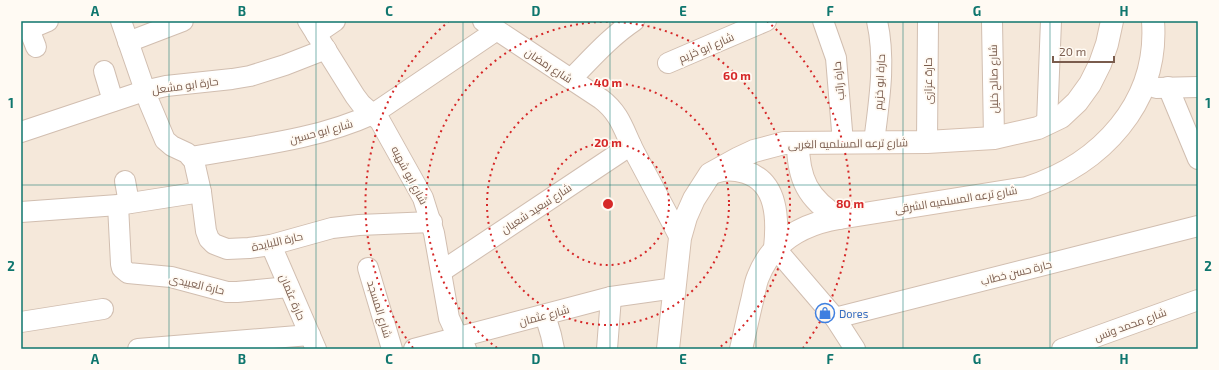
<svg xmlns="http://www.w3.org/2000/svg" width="1219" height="370" font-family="'Exo 2',Cairo,sans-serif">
<rect width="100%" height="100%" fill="#fdf6ec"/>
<rect fill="#f5e8da" x="21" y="21" width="1177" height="328"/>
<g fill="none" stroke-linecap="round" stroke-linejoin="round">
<g stroke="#d1beb0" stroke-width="22">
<g id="street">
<path d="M121,21L149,102L165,140L172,146L187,153L194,161L201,192L206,231L209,239L214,244L227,249L249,248L271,245L332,228L359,225L432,222"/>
<path d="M308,21L355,96L361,104L380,121L423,198L434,233L449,318L455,331L460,337L466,349"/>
<path d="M483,21L601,99C621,114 624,132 635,153C650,181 665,209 680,238"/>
<path d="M823,21L836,58L843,143"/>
<path d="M992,21L994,138"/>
<path d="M316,34L335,21"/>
<path d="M128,42L183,21"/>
<path d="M36,47L29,29L48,21"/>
<path d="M668,63L766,21"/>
<path d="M104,71L113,101"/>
<path d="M571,79C591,59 610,37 634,21"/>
<path d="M1168,87L1198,159"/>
<path d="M1156,88L1198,87"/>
<path d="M1047,123L1051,21"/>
<path d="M21,132L144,91L166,86L232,79L250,76L285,65L326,49"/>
<path d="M874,142C879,102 886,61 877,21"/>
<path d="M927,142L928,21"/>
<path d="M191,157C252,146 316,140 373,114L497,30"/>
<path d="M125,181L129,203"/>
<path d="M118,205L121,264L122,268L128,273L171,277L227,292H237L289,287"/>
<path d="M21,212L118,205L201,192"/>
<path d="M271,245L316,349"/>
<path d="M775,248L835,318L855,349"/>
<path d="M368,268L392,349"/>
<path d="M442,271L631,145"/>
<path d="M545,315L551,335L554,349"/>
<path d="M835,318L1198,226"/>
<path d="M21,322L103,309"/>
<path d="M138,349L310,335"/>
<path d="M414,349L611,297L675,288"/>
<path d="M607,349L611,297"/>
<path d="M1062,349L1198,300"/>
</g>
</g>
<g stroke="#d6c0b0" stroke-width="24">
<g id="secondary">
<path d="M798,143C798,179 808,199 839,218"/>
<path d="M715,172C725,168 735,169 745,172C778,182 778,220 775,248"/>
<path d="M668,349L680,238L686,217L694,199L710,174L739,158L754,151L784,143L927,142L994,138L1038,128L1061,117L1077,102L1090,84L1100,64L1107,44L1112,21"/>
<path d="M741,349C745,333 748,317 752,301C754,293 755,284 758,277C772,241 803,224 839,218L1027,188C1101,164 1159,103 1153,21"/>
</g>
</g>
<use href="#street" stroke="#fff" stroke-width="20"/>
<use href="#secondary" stroke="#fff" stroke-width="22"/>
</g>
<path fill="none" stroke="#0f766e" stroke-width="1" stroke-opacity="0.55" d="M169,21V349M316,21V349M463,21V349M610,21V349M756,21V349M903,21V349M1050,21V349M21,185H1198"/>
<g fill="none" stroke="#d62828" stroke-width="2" stroke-dasharray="2 4">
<circle cx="608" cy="204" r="61"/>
<circle cx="608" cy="204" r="121"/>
<path d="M497 348A182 182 0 1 1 719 348"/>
<path d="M413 348A242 242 0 0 1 449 21M767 21A242 242 0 0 1 803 348"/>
</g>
<defs>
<g id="shop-ring" transform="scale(1)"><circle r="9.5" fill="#fffaf3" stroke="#3f7fe0" stroke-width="1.5"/><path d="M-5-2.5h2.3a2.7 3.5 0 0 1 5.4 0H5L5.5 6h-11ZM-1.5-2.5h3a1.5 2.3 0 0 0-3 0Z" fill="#3f7fe0"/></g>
</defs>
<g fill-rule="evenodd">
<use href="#shop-ring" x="825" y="313"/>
</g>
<g text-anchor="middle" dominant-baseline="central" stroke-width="3.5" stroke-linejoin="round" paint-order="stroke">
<g font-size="11" fill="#7a5c4d" stroke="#fffaf3">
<text transform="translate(706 47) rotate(-23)">شارع ابو خزيم</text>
<text transform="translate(549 65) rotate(33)">شارع رمضان</text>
<text transform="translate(993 79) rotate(-91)">شارع صالح خليل</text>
<text transform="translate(838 81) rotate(-95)">حارة راتب</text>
<text transform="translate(927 81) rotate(-90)">حارة عزازى</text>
<text transform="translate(879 82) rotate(-87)">حارة ابو خزيم</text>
<text transform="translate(185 85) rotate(-8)">حارة ابو مشعل</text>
<text transform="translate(321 131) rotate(-15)">شارع ابو حسين</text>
<text transform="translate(848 143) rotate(-1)">شارع ترعه المسلميه الغربى</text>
<text transform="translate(410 175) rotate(62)">شارع ابو شهبه</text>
<text transform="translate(956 199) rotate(-9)">شارع ترعه المسلميه الشرقى</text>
<text transform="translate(536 208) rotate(-33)">شارع سعيد شعبان</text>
<text transform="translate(277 241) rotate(-13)">حارة اللبايدة</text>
<text transform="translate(1016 272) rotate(-14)">حارة حسن خطاب</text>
<text transform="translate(197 284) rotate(13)">حارة العبيدى</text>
<text transform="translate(293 297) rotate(67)">حارة عثمان</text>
<text transform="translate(380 309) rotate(73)">شارع المسجد</text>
<text transform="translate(544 315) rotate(-15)">شارع عثمان</text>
<text transform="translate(1130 324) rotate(-20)">شارع محمد ونس</text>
</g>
<g font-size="11" fill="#366cbe" stroke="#fffaf3" text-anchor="start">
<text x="839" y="313">Dores</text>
</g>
</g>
<circle cx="608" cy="204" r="6" fill="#d62828" stroke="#fffaf3" stroke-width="2"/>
<g font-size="12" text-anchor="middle" font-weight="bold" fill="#d62828" stroke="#fffaf3" stroke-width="3.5" stroke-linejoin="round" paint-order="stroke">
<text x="737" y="80">60 m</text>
<text x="608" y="87">40 m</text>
<text x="608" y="147">20 m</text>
<text x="850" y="208">80 m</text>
</g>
<rect width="1219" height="370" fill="none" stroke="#fffaf3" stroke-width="44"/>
<path d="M1053 56v6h61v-6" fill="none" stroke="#7a5c4d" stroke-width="2"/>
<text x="1059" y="56" font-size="12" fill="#7a5c4d" stroke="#fffaf3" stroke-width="3" paint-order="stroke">20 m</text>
<rect x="22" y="22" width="1175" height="326" fill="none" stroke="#0f766e" stroke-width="1.5"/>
<g font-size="13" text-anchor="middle" font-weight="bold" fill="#0f766e">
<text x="95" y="16">A</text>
<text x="242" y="16">B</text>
<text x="389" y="16">C</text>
<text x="536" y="16">D</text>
<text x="683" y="16">E</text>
<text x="830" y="16">F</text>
<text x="977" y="16">G</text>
<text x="1124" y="16">H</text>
<text x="11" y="108">1</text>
<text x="1208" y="108">1</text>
<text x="11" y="271">2</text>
<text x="1208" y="271">2</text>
<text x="95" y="364">A</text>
<text x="242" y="364">B</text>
<text x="389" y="364">C</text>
<text x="536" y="364">D</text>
<text x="683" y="364">E</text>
<text x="830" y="364">F</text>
<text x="977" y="364">G</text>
<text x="1124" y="364">H</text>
</g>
</svg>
